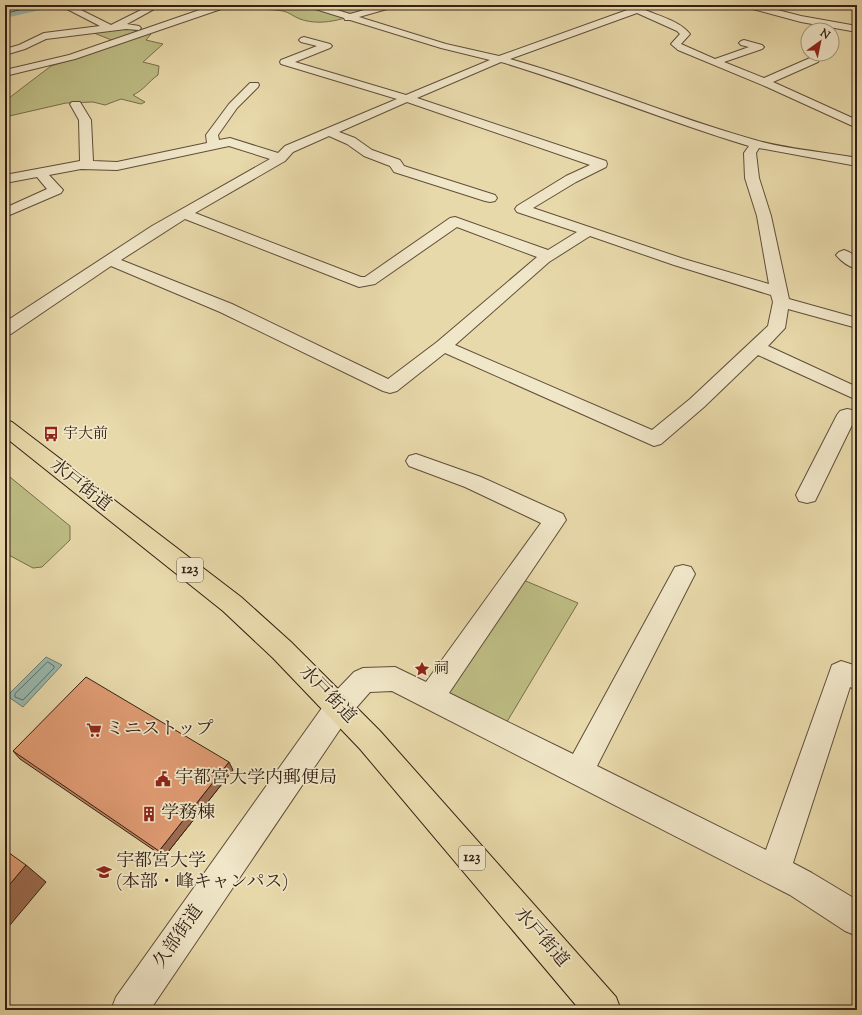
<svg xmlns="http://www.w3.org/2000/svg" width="862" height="1015" font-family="'Sorts Mill Goudy','Noto Serif JP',serif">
<rect width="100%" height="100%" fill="#e8d9aa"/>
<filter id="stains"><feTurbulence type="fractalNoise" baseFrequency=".005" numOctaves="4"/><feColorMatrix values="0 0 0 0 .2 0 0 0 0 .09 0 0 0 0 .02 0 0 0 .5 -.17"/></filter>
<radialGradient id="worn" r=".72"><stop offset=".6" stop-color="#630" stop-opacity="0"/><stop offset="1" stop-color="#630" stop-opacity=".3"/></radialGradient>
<g fill="#bdbd84" stroke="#786e4c">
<path d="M245,5H377L375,8C351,16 325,28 300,19C294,17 289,12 283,11C272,9 259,10 246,7Z"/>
<path d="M125,28L151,34L146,40L163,44L143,62L159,66L158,75C149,81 144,90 133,95L145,102L141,104L121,99L105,105L93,102L66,103L5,117V101L51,66L80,57L119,43L94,33Z"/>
<path d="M5,473L70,526V540L42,567L33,568L5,553Z"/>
<path d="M521,579L578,603L505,725L441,692Z"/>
</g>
<path fill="#98b9af" stroke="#707c71" d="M46,657L62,665L23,707L7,696Z"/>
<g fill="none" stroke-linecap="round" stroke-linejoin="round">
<path stroke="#666c62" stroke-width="1" d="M48,662L54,666V668L23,700L15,697V694Z"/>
<path fill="#98b9af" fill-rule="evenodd" d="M16,5H48L45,9L5,18V8Z"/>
<g stroke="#604e3a" stroke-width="2">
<g id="minor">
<path d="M15,5H29L28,7L5,13V7Z"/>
<path d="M75,5H87L79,9L111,25L145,8L142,5H153L156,8L127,24L139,26L141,28L139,30L126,29L46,39L25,49L5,55V49L19,45L44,33L100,26L67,9Z"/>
<path d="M214,5H228L227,7L75,59L5,76V70L69,55Z"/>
<path d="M308,5H321L350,14L382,5H395L394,7L359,17L446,44L499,56L630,9L626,8L625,5L637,7L654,5L645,10C659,16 680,21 690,34L681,44L715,59L749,47L741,45L739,43L741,41L744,40L762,45L764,47L762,49L724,62L764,78L810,58H818L819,60L818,62L773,82L857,120V128L767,87L678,50L671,44L680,34L677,31L637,13L510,59C593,82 672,117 755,140C786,149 825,152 857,158V166L759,148L756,153L759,178L771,216L789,299L857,318V328L788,309L785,328L768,346L857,387V400L758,355L704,407L661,444L654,446L445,353L397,391L390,393L383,391L220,312L111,266L11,334L5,335V322L152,226L270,159L229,146L117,170L81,169L49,175L63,190L61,193L5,217V208L47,189L37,177L5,183V175L80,161L79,120L70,104L72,102H80L91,120L93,161L117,162L207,143L206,135L229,104L250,83H258L259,85L258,87L237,108L218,135L219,140L230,138L278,153L285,146L397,99L281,64L280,62L281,60L317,46L301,42L299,40L301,38L304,37L330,44L332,46L330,48L295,62L406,95L490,60L441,48L350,20H345L344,18L309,7ZM501,62C585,87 665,121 749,146L744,153L745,178L757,216L769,284L684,259L533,208L576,182L606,167L607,164L606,161L417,98ZM407,102L590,165L566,176L517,206L515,209L517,212L577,232L548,250L455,217L450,218L365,277H361L195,213L285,161L293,152L329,136L347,144L364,156L390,166L394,172L485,201L490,202L495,201L497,198L495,195L404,166L400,160L372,150L355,138L339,132ZM185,219L359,287L375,284L457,227L537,257L437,342L388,379L232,304L121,260ZM590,236L674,265L771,295L773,302L768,326L690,399L652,430L455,345L549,262Z"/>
<path d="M744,5H758L801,16L857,26V32L801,22L745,7Z"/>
<path d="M852,5H857V8L853,7Z"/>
<path d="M844,250L849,252L857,257V269C849,267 841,261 836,255L839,252Z"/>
<path d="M847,409L857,411V424L853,423L815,501L807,503L799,501L796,495L837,415L840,411Z"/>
<path d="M416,454L481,477L563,514L566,520L449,693L573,754L675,567L683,565L691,567L695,574L597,766L766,850L832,665L841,661L857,666V690L850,687L793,863L812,873L857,900V936L845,931L790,895L392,691L370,692L349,716L150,1010H111L116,997L329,698L354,672L363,668L395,667L426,682L541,523L465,487L409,466L406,461L409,456Z"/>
</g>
</g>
<g stroke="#332014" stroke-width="2">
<path id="trunk" d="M5,420L12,422L241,597L291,642L380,731L616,997L621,1010H580L360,749L273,658L223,611L5,437Z"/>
</g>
<use href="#minor" fill="#f0e6c8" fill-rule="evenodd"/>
<use href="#trunk" fill="#e8d9aa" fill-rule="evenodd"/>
</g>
<path fill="#c18563" stroke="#332014" d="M13,751L233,770L164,857L20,759Z"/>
<g fill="#9d6c50" stroke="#332014">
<path d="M229,762L233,770L164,857L159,851Z"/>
<path d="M26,865L46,882L5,931V890Z"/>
</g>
<g fill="#e09b73" stroke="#332014">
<path d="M86,677L229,762L159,851L13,751Z"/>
<path d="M5,850L26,865L5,890Z"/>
</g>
<defs>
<g id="bus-bare" transform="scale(1.2)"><path d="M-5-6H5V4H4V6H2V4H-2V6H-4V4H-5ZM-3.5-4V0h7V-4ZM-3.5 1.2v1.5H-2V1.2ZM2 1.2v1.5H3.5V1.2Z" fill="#8f2418" stroke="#f0e6c8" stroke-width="2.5" paint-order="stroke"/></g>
<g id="sight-bare" transform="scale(1.2)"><path d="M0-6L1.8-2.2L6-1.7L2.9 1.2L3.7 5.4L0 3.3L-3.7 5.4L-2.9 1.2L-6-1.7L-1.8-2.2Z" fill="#8f2418" stroke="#f0e6c8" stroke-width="2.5" paint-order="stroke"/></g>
<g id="supermarket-bare" transform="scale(1.2)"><path d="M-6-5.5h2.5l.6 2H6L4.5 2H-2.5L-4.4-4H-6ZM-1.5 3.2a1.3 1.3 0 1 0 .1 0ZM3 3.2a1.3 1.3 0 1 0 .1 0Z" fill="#8f2418" stroke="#f0e6c8" stroke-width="2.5" paint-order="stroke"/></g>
<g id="civic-bare" transform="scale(1.2)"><path d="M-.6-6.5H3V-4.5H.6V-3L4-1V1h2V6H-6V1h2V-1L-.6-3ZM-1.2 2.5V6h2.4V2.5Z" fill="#8f2418" stroke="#f0e6c8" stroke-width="2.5" paint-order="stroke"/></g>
<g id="building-bare" transform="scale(1.2)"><path d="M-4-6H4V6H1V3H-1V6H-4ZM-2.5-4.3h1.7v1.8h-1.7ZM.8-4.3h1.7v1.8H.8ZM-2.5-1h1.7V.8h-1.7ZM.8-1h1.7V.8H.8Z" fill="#8f2418" stroke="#f0e6c8" stroke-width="2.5" paint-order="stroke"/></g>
<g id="university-bare" transform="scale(1.2)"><path d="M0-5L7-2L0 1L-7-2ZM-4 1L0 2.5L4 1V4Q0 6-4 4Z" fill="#8f2418" stroke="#f0e6c8" stroke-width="2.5" paint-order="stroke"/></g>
</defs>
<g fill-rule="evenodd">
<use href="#bus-bare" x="51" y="434"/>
<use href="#sight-bare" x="422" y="669"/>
<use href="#supermarket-bare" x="94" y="730"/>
<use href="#civic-bare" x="163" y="779"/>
<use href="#building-bare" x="149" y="814"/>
<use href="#university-bare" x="104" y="872"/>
</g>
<g text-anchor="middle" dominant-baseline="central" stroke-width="3.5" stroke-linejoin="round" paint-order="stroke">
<g fill="#f0e6c8" stroke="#6c5b4a" stroke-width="1">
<rect x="177" y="558" width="26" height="24" rx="3"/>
<rect x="459" y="846" width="26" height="24" rx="3"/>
</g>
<g font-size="14" font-weight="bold" fill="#332014">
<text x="190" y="570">123</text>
<text x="472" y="858">123</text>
</g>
<g font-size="15" fill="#332014" stroke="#f0e6c8" text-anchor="start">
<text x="63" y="434">宇大前</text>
<text x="434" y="669">祠</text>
</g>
<g font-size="18" fill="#332014" stroke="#f0e6c8">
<text transform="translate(80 486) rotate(38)">水戸街道</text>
<text transform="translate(327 695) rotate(46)">水戸街道</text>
<text transform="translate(179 937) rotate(-55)">久部街道</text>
<text transform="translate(541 938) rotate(49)">水戸街道</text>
</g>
<g font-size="18" fill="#332014" stroke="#f0e6c8" text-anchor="start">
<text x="106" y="730">ミニストップ</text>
<text x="175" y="779">宇都宮大学内郵便局</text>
<text x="161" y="814">学務棟</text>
<text x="116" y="862">宇都宮大学<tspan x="116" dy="21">(本部・峰キャンパス)</tspan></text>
</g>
</g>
<rect width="862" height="1015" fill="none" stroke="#e8d9aa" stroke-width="20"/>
<rect x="6" y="6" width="850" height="1003" fill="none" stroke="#332014" stroke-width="2"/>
<rect x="10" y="10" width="842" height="995" fill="none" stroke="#332014"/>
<g transform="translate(820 42) rotate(33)"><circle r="19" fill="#f0e6c8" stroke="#a49780"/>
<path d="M0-3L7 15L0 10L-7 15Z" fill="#8f2418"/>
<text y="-6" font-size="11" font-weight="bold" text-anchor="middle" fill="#332014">N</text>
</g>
<rect width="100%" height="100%" filter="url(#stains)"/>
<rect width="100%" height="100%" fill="url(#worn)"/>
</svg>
